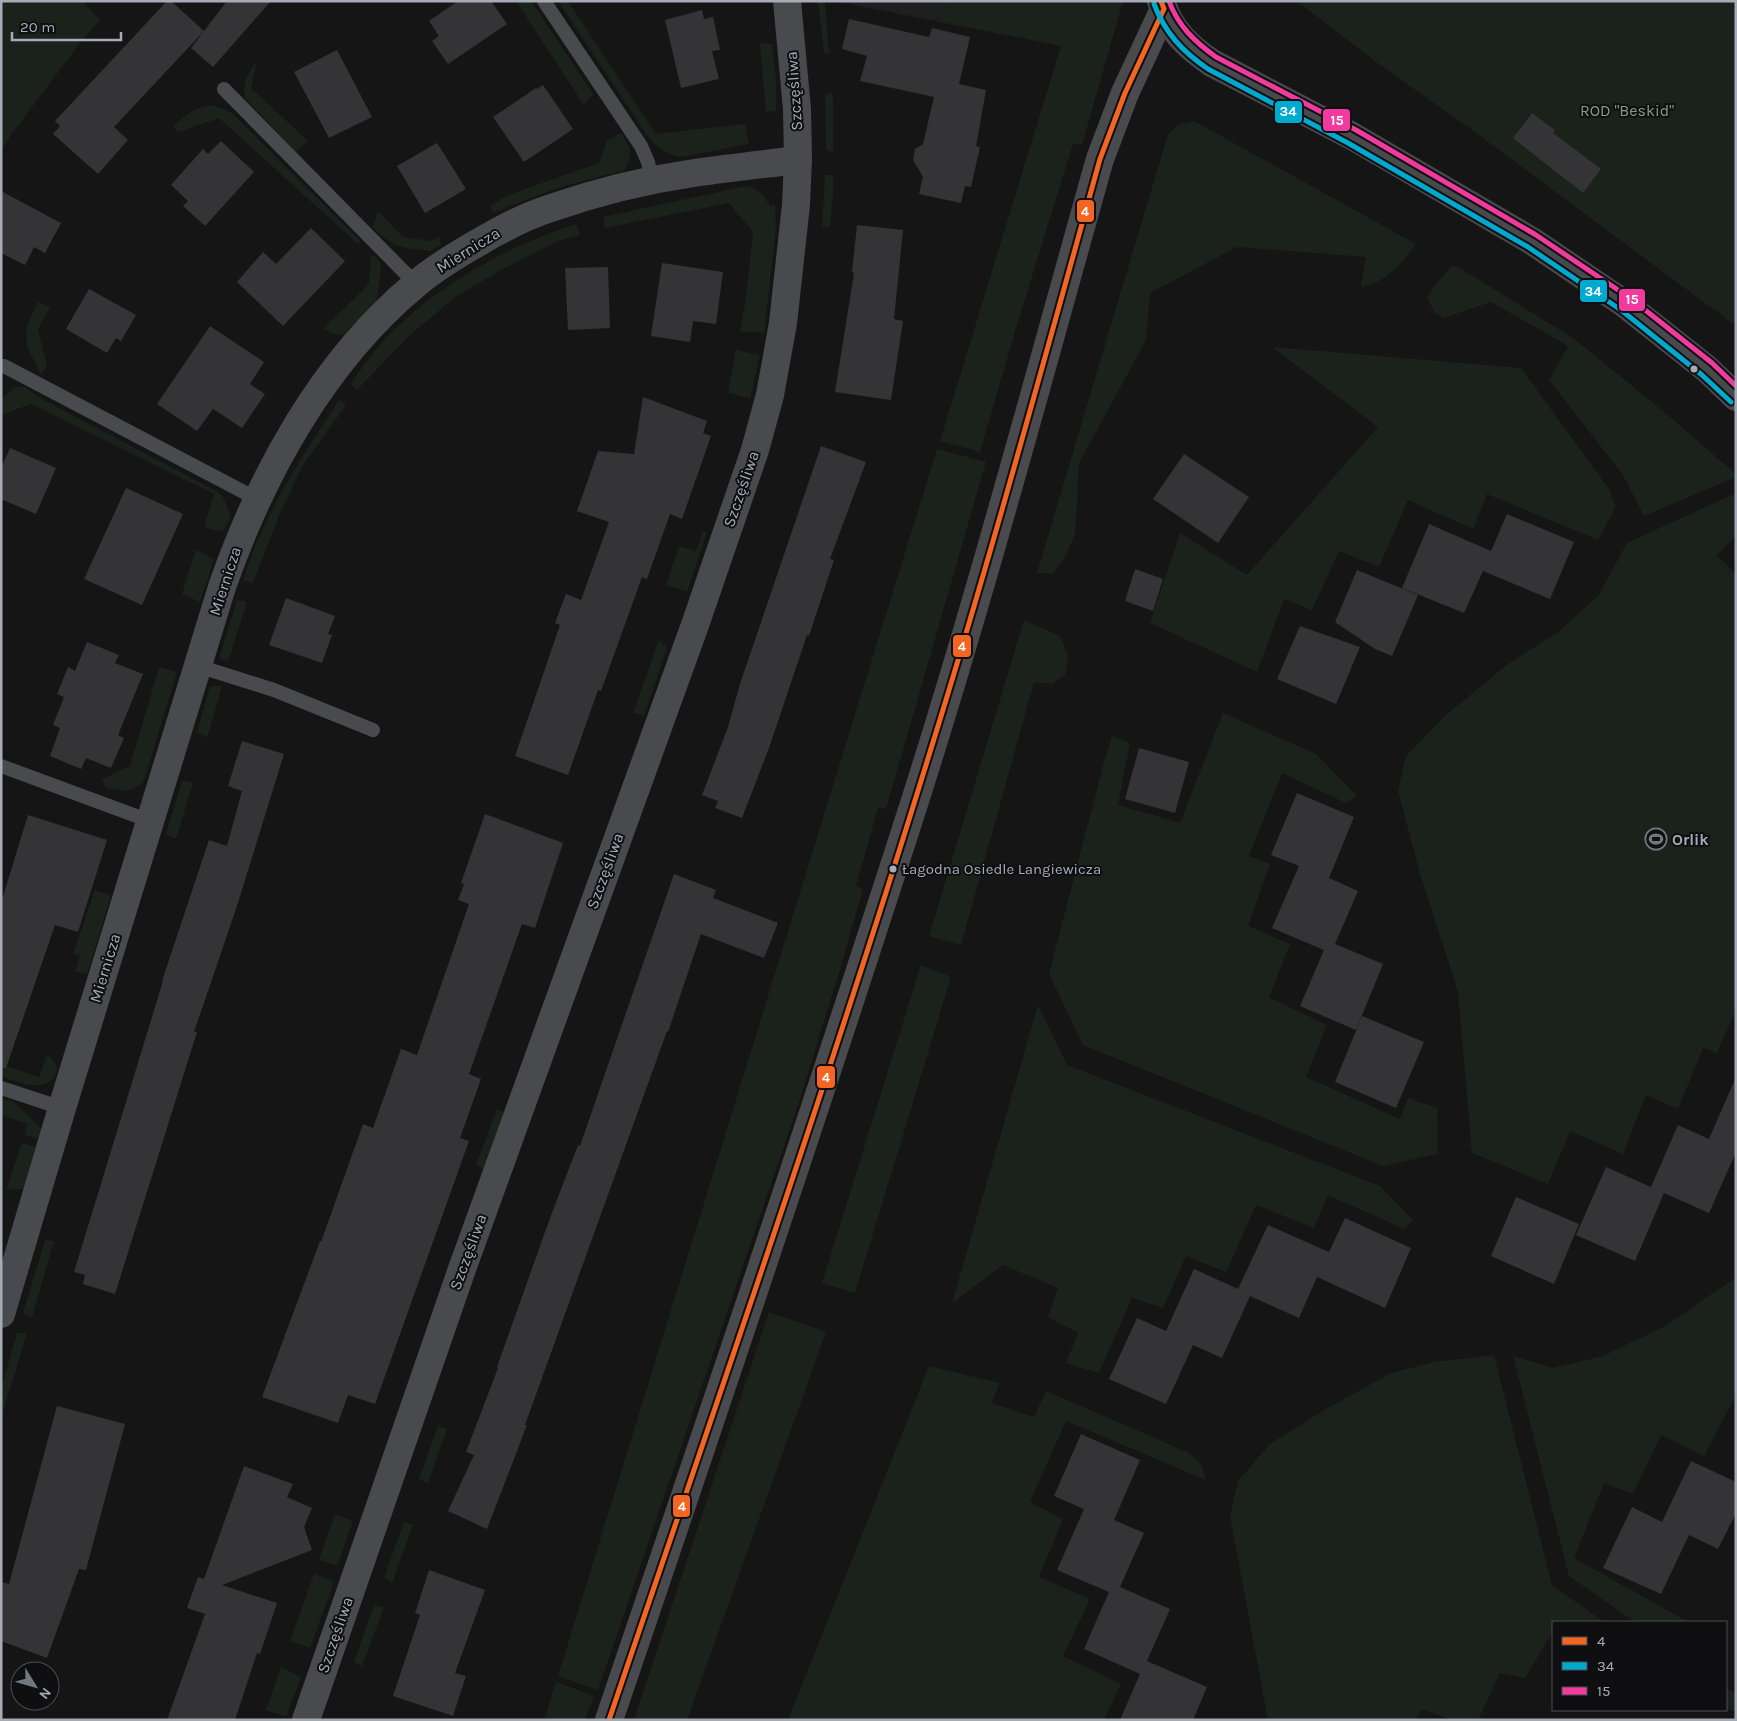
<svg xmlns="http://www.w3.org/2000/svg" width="1737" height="1721" font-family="Karla,sans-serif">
<rect width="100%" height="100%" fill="#151515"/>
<path fill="#1f1f21" d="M835,1H951L935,21Z"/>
<g fill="#1b221b">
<path d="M1,1H82L100,20L80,43L11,135L1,150Z"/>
<path d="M516,1H531L593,94L584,105Z"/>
<path d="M558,1H568L656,134L745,124L749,144L681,157C666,155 655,146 646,134Z"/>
<path d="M818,1H825L829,54L824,53Z"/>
<path d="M951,1H1123L1082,145L1073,144L1016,328L980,452L940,441L1061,46L935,21Z"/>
<path d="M1297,1H1736V326L1472,130L1376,62Z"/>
<path d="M760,43L772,44L776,80V111L766,112Z"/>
<path d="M257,59L251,88L308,141L296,152L246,99C240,83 250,73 257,59Z"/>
<path d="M832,92L833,100V153L826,150L825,95Z"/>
<path d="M210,105L222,108L233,114L360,241L359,245L219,118L178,132L173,127C183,117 195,107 210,105Z"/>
<path d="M1194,121L1416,244C1401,264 1387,282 1361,287L1366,257L1237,247L1150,293L1146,340L1079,463L1075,534L1065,557L1054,573H1037L1168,134L1180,124Z"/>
<path d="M621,133C632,151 633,152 624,171C579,180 536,194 494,213L490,206L508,195L599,163L607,141Z"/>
<path d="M825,175H833V193L830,227L822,226Z"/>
<path d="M746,186C758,187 764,196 770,206L775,205L776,229L764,333L740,331L746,298L753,232L729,203L605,228L603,217Z"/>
<path d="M378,211L403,237L431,241L439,237L441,244L431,251C400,247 396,250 373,227Z"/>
<path d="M576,224L580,235L558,241L501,270L455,297L408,337L357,390L350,384C362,369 372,353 385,339C437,285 505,247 576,224Z"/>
<path d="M371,256H375L381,263L378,294L376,301L344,335C335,335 331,333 324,328L369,284Z"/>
<path d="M1452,266L1460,268L1573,338L1663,411L1736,474V477L1644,516L1623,475L1549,380L1568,346L1491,302L1443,318L1434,312L1427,297L1434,286Z"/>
<path d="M38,301L50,308L38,329L47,365L41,375L27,346L26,328Z"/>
<path d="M1272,347L1521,368L1609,489L1616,507L1598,540L1487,494L1473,529L1408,500L1379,567L1339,551L1312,610L1284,599L1257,672L1150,623L1180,533L1247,575L1378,427Z"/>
<path d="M736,350L760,355L750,398L728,393Z"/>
<path d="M20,386L26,388L42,399L218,492L223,497L231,517L224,530L216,531L204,527L214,494L31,404L1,415V399L14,388Z"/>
<path d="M339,400L346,405L303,465L280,513L253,583L243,580C248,568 251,555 256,544C278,493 309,446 339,400Z"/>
<path d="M937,449L986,462L886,809L878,808L856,886L863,889L838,976L799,1102L598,1690L558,1676Z"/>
<path d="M1736,493V536L1717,555L1736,574V1010L1717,1053L1703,1048L1678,1109L1646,1095L1623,1154L1570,1131L1548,1184L1472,1153L1458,992L1419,870L1398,791L1406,756L1446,715L1508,664L1558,632L1598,596L1627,543Z"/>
<path d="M703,531L707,532L687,592L666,585L679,546L696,551Z"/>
<path d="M196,550L214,559L200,602L182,594Z"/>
<path d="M237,600L247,602L228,662L219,658Z"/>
<path d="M1024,620L1060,636L1068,656L1065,675L1052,684L1034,682L961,945L929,936Z"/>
<path d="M659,640L667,648L644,716L633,713Z"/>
<path d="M159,667L177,672L144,781C133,793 120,791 106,788L102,779L130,766Z"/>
<path d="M210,686H222L207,738L197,732Z"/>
<path d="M1223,713L1316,754L1357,796L1346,803L1282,773L1249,856L1270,864L1248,926L1290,944L1269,997L1327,1025L1306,1077L1400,1119L1408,1098L1437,1108L1438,1154L1383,1166L1083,1045L1049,974L1103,766L1112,736L1130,743L1118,805L1180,823Z"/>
<path d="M182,780L193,783L176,839L166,834Z"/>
<path d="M95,890L111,895L87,975L75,971L80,956L73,954Z"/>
<path d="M921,965L951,977L855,1293L822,1283Z"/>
<path d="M1038,1005L1067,1065L1380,1186L1413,1220L1404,1229L1328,1195L1314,1228L1256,1205L1226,1272L1186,1256L1163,1308L1132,1298L1099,1373L1066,1363L1078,1333L1048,1317L1058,1288L1003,1265L952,1303Z"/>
<path d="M47,1055C64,1065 58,1082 40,1085C27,1087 13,1080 1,1076V1064L39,1077Z"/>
<path d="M1,1098L14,1102L42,1129L39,1139L24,1135L28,1124L1,1115Z"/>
<path d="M497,1109L507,1113L487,1170L476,1165Z"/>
<path d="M22,1143L36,1147L24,1189L6,1190Z"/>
<path d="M45,1240L54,1241L32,1318L23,1313Z"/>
<path d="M1736,1277V1395L1704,1456L1661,1435L1633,1494L1604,1483L1574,1558L1685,1620L1684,1622H1635L1569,1576L1513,1356L1553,1368L1603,1356L1667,1325Z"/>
<path d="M769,1312L826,1332L687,1720H634Z"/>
<path d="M17,1333H27L1,1418V1389Z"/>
<path d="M1494,1355L1552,1585L1604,1622H1565L1560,1620L1559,1622H1553V1631L1525,1678L1500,1673L1478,1720H1451L1422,1709L1416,1720H1268L1230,1516L1238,1481L1270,1444L1324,1410L1391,1373L1434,1362Z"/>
<path d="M929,1366L1000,1383L991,1403L1034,1417L1046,1391L1189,1453L1201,1464L1206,1480L1066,1421L1030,1502L1063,1519L1039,1577L1090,1599L1063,1656L1121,1684L1104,1720H788Z"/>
<path d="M438,1426L447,1429L428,1483L419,1479Z"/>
<path d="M335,1514L353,1521L337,1566L319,1560Z"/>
<path d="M404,1522L413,1525L392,1583L384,1578Z"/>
<path d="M314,1574L334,1582L310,1648L290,1641Z"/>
<path d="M374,1605L384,1607L362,1666L354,1662Z"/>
<path d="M281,1667L301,1677L286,1717L266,1710Z"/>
<path d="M556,1682L594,1696L585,1720H544Z"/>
<path d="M1726,1689L1736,1693V1712L1726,1709Z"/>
</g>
<g fill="#343436">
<path d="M167,1H171L204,31L114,127L128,140L98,174L53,134L60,126L55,121Z"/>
<path d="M227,1H271L213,67L191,48Z"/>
<path d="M458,1H491L507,24L448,64L432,41L439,36L429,21Z"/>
<path d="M702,10L704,19L713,17L720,50L712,51L719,79L681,88L665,20Z"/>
<path d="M849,19L929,37L932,28L970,37L959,84L986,90L976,146L980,147L971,187L965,186L961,203L919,194L923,177L913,160L915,149L923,144L934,97L860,81L867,56L842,49Z"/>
<path d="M337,50L372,117L329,138L294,72Z"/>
<path d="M543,85L573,129L524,162L493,117L536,88L537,89Z"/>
<path d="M1532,113L1555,130L1553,133L1601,169L1583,193L1513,138Z"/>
<path d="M221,141L254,172L205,226L183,206L188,201L171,185L203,149L208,154Z"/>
<path d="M437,143L466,189L425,213L397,166Z"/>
<path d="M1,191L61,223L45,253L34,247L25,265L1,253Z"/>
<path d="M857,225L903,230L894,319L903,321L891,400L835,392L854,273L852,272Z"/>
<path d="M311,228L345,261L283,326L237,282L263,252L276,264Z"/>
<path d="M662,263L723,272L716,324L693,321L690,342L651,336Z"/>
<path d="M608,267L610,328L568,330L565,268Z"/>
<path d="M89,289L136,315L121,341L116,338L107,353L66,329Z"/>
<path d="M210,326L264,362L250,384L265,394L242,428L213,409L197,431L157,404Z"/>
<path d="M643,397L707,421L703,433L711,436L682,519L670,514L647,579L642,577L601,691L598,690L568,775L515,756L560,625L555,623L566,594L581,600L609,522L577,511L598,451L634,454Z"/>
<path d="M821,446L866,462L830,559L834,560L809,636L807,635L769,748L742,818L715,808L718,801L702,795L728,727L740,684Z"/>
<path d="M10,448L56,468L36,514L1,499V468Z"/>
<path d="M1184,454L1249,497L1218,543L1153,499Z"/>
<path d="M126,488L183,514L142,605L84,579Z"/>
<path d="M1507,514L1574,542L1550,599L1483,571L1464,613L1402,588L1429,524L1491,551Z"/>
<path d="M1135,569L1163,579L1153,611L1125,601Z"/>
<path d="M1357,570L1418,595L1392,656L1375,649L1335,622Z"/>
<path d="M286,598L335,616L328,634L332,635L322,663L269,645Z"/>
<path d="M1300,626L1360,647L1336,704L1277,679Z"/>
<path d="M87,642L119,655L115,663L143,674L118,735L124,738L111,768L86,758L81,769L50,756L60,728L53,725L64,697L57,694L68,667L75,671Z"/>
<path d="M242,741L284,754L237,906L194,1032H197L115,1294L83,1284L85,1275L74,1272L163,981H162L209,840L227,846L242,791L228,786Z"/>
<path d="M1139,748L1189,762L1175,813L1125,799Z"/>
<path d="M1297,793L1354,817L1329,878L1358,891L1335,944L1383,964L1356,1030L1300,1006L1324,950L1272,928L1299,866L1271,855Z"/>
<path d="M485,814L563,843L535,928L522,924L469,1074L481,1079L460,1138L469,1141L375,1404L348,1395L338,1423L262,1397L320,1241L321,1242L363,1124L373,1128L401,1049L417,1055L469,904L458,900L464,884L461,883Z"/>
<path d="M28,815L107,840L78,932L55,925L6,1068H1V903Z"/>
<path d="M674,874L716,890L713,898L778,923L764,958L701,934L668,1032L667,1031L525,1425H527L487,1529L448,1511L474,1455L466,1452L498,1368L497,1367L550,1218L578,1145L580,1146Z"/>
<path d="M1362,1016L1424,1042L1396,1108L1335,1082Z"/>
<path d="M1736,1077V1152L1709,1213L1664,1193L1635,1261L1576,1235L1606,1167L1651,1187L1678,1125L1709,1139Z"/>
<path d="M1516,1197L1579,1224L1554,1284L1491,1256Z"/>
<path d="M1345,1218L1411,1248L1385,1308L1317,1277L1299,1318L1250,1296L1222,1358L1193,1345L1166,1404L1109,1379L1137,1318L1166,1331L1194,1269L1238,1289L1268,1225L1329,1252Z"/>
<path d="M57,1406L125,1424L86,1570L79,1569L47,1658L1,1641V1582L9,1584Z"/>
<path d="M1081,1434L1140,1460L1114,1520L1144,1533L1120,1587L1170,1609L1147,1661L1207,1687L1193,1720H1120L1140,1674L1084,1649L1109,1592L1057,1570L1084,1509L1054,1496Z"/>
<path d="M1691,1461L1736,1482V1513L1718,1549L1689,1535L1661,1594L1603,1568L1632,1507L1662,1522Z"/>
<path d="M244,1466L293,1484L287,1497L312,1508L304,1527L312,1550L222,1585L277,1603L260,1654L257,1653L235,1720H167L205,1614L187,1608L198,1577L204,1579Z"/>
<path d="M429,1570L485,1590L455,1673L466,1676L453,1716L393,1696L420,1615L415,1613Z"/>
</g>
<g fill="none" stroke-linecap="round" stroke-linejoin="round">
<g stroke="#494a4e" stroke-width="14">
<path d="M544,1L641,146L648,162L652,181"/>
<path d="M224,89L416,284"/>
<path d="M4,366L257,499"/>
<path d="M198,666L274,690L373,730"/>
<path d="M1,766L150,821"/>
<path d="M1,1088L62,1108"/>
</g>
<g stroke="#494a4e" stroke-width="28">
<path d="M1,1314L62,1108L222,587C261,475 323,361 416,284C436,267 458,254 481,241C503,228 526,216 551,208C597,192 646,180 694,173C729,168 764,164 798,160"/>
<path d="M306,1720L462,1269L695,625L755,450L770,395L783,323L796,205L798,160L797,109L787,1"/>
<path d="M609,1720C709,1426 808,1133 903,838C976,614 1036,386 1100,159L1125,93L1164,9"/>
</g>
<path stroke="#48494c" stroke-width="28" d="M1161,1C1170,30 1188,47 1212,63L1352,136L1532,241L1625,304L1707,369L1736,397"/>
<g stroke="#0f0f11" stroke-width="9">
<path id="bus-1" d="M609,1720C718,1398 830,1077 930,752C991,556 1045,357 1100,159L1125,93L1164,9L1161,1"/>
</g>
<g stroke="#0f0f11" stroke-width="9">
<path id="bus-2" d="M1154,4C1165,33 1183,52 1208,69L1348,143L1528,247L1621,310L1702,375L1731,402"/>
</g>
<g stroke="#0f0f11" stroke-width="9">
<path id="bus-3" d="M1169,1C1178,26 1195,42 1216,57L1356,130L1536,235L1630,298L1712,363L1736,386"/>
</g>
<use href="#bus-1" stroke="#f26522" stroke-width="5"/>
<use href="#bus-2" stroke="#00a9ce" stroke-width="5"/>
<use href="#bus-3" stroke="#f13a9d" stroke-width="5"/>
</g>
<defs>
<g id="stadium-ring" transform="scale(1.125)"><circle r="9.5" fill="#0f0f11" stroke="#73777e" stroke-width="1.5"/><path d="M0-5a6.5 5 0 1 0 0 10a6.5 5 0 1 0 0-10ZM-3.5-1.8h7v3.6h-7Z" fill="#73777e"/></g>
</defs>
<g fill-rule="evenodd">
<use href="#stadium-ring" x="1656" y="839"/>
</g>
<g fill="#a5acb6" stroke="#0f0f11" stroke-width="2">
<circle cx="1694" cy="369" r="4.5"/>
<circle cx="893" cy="869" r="4.5"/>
</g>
<g text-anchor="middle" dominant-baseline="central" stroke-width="4" stroke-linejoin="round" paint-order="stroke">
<g font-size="15" fill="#a5acb6" stroke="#0f0f11" text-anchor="start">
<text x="902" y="869">Łagodna Osiedle Langiewicza</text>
</g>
<g font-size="16" fill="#a5acb6" stroke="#0f0f11">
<text transform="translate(794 91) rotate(-94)">Szczęśliwa</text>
<text transform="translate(468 250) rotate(-32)">Miernicza</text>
<text transform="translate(741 489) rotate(-71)">Szczęśliwa</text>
<text transform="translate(225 581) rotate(-72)">Miernicza</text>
<text transform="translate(605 871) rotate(-70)">Szczęśliwa</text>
<text transform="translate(105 968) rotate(-73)">Miernicza</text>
<text transform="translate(468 1252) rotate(-70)">Szczęśliwa</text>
<text transform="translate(335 1635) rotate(-71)">Szczęśliwa</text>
</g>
<g font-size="16" fill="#7da27b" stroke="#0f0f11">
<text x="1627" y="110">ROD "Beskid"</text>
</g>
<g font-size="16" font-weight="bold" fill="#a5acb6" stroke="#0f0f11" text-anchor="start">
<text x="1672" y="839">Orlik</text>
</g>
</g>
<g stroke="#0f0f11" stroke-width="2">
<rect x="1274" y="100" width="29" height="24" rx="5" fill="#00a9ce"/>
<rect x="1322" y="108" width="29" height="24" rx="5" fill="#f13a9d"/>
<rect x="1076" y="199" width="19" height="24" rx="5" fill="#f26522"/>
<rect x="1579" y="279" width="29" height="24" rx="5" fill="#00a9ce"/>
<rect x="1618" y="288" width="28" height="24" rx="5" fill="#f13a9d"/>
<rect x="952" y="634" width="20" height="24" rx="5" fill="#f26522"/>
<rect x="816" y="1065" width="20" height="24" rx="5" fill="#f26522"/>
<rect x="672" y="1494" width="19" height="24" rx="5" fill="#f26522"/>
</g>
<g font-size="14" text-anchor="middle" font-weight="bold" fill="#fff">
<text x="1288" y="116">34</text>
<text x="1337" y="125">15</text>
<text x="1085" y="216">4</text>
<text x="1593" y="296">34</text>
<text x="1632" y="304">15</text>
<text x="962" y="651">4</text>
<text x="826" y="1082">4</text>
<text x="682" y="1511">4</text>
</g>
<rect width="1737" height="1721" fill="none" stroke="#a5acb6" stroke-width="5"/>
<rect x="1552" y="1621" width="175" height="90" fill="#0f0f11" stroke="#4b4e53"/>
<rect x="1562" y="1637" width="25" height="8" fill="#f26522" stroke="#4b4e53"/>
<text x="1597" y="1646" font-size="15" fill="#a5acb6">4</text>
<rect x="1562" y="1662" width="25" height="8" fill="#00a9ce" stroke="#4b4e53"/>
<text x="1597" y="1671" font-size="15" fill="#a5acb6">34</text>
<rect x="1562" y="1687" width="25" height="8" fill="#f13a9d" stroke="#4b4e53"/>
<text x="1597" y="1696" font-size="15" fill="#a5acb6">15</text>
<g transform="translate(35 1686) rotate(127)"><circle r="24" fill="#0f0f11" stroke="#4b4e53"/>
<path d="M0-4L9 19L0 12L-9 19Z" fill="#73777e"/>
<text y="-8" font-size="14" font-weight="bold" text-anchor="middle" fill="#a5acb6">N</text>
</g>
<path d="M12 32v8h109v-8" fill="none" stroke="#a5acb6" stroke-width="2.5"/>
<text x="20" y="32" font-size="15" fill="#a5acb6" stroke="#0f0f11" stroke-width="4" paint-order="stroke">20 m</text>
</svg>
